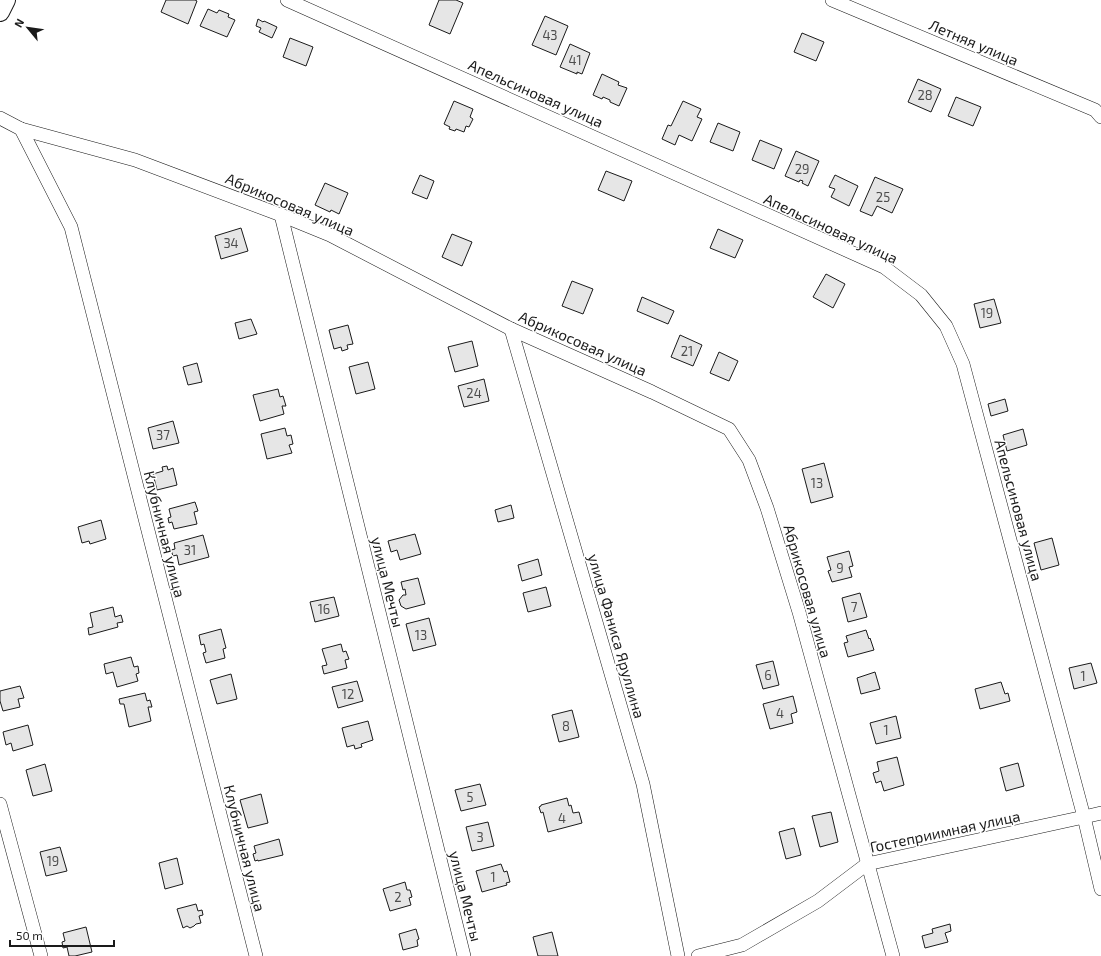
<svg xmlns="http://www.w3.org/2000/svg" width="1101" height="956" font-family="'Exo 2',sans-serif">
<rect width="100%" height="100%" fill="#fff"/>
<g fill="#e6e6e6" stroke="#1a1a1a">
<path d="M166,0H195L197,1L188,24L161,12Z"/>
<path d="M439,0H456L463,3L450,34L429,25Z"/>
<path d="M208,9L217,13L219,10L229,14L228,17L235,20L227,37L200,26Z"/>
<path d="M545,16L568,26L556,55L532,45Z"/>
<path d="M258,19L263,22L264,21L277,27L272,38L259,32L261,28L256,26Z"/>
<path d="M802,33L824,42L816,61L794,52Z"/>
<path d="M290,38L313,47L306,66L283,57Z"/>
<path d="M570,44L590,53L582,74L577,72V74L560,67Z"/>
<path d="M602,74L619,82L618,85L627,88L619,106L610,102V100L603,97L602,99L593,95Z"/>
<path d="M918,79L941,89L931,112L908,102Z"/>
<path d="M956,97L981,107L973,126L948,116Z"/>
<path d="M454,101L473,109L470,117L473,119L469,127L466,126L464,132L456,129L455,131L449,129L450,127L444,124Z"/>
<path d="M683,101L701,109L697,117L702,119L692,141L679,135L675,145L662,139L668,125L671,126Z"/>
<path d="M718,123L740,132L733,151L710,142Z"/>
<path d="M760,140L782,149L774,169L752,160Z"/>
<path d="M796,151L819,161L808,186L802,183L803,181L800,180L799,182L785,176Z"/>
<path d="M606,171L632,181L624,201L598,190Z"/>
<path d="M420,175L434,181L427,199L412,193Z"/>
<path d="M835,175L858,186L849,206L831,197L835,189L829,187Z"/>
<path d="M875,177L903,189L892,213L877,206L872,216L860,211Z"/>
<path d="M325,183L348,193L339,214L331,210L330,212L315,205Z"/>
<path d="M241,228L248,251L221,259L215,236Z"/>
<path d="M718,229L743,240L735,258L710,248Z"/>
<path d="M452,234L472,242L462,266L442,257Z"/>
<path d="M826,274L845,284L833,308L813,297Z"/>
<path d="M572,281L593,289L583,314L562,306Z"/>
<path d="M642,297L674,311L668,324L637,311Z"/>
<path d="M994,299L1001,323L980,328L974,304Z"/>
<path d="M251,319L257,334L239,339L235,323Z"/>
<path d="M348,325L353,344L347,345L348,349L342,351L341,347L334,349L329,330Z"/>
<path d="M680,335L702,345L693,366L671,357Z"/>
<path d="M472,341L478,366L455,372L448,347Z"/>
<path d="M719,352L738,361L729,381L710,373Z"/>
<path d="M368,362L375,389L356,394L349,367Z"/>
<path d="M197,363L202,382L188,385L183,367Z"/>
<path d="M484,379L489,401L464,407L458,386Z"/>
<path d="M278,389L280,397L283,396L286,406H282L284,414L260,421L253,395Z"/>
<path d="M1005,399L1008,411L991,416L988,404Z"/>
<path d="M173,421L179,443L153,449L148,428Z"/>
<path d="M285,428L287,436L291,435L293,444L289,445L292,453L267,459L261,434Z"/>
<path d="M1023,429L1027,445L1007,451L1003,435Z"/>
<path d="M824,463L833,497L811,503L802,469Z"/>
<path d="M167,466L168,470L173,468L177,485L157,490L153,474L163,471L162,467Z"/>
<path d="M195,502L198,511L194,512L197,524L174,529L172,522L169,523L168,518L171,517L169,509Z"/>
<path d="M511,505L514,518L498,522L495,510Z"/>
<path d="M101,520L106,539L90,544L89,541L82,543L78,527Z"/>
<path d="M415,534L421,554L400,560L397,550L391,552L388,541Z"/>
<path d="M203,535L209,557L179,565L177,555L173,556L171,550L175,549L174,543Z"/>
<path d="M1052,538L1059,565L1041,570L1034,543Z"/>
<path d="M849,551L853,566L849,567L852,577L832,582L828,571L831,570L827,557Z"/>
<path d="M538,559L542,575L522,581L518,565Z"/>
<path d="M418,578L425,604L406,609L401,606L399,600L403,595H406L405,589L403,590L401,582Z"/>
<path d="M546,587L551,606L528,612L523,593Z"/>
<path d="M860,593L867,617L848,622L842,598Z"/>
<path d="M334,597L339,616L315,622L310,602Z"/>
<path d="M113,607L115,617L121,615L123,622L117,623L118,627L89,635L88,628L93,627L90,613Z"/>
<path d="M429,618L436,645L413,651L406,624Z"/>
<path d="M221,629L226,648L223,649L225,658L206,663L203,653L206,652L204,644L201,645L199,635Z"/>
<path d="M866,630L869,639L870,638L874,650L848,657L844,643L848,642L846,636Z"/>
<path d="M341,644L343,652L346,651L349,659L345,660L347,668L324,674L322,666L327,665L322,649Z"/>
<path d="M131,657L134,667L138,666L139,673L136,674L138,681L117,687L113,672L106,674L104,664Z"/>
<path d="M773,661L779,685L763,689L756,665Z"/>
<path d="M1091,663L1097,683L1074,689L1069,668Z"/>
<path d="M875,672L880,689L861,694L857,678Z"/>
<path d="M231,674L237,699L217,704L210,680Z"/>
<path d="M357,681L363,701L338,708L332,687Z"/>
<path d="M1001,682L1005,694L1008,693L1010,701L980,709L975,689Z"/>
<path d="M20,686L24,698L18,699L20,707L3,711L0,701V691Z"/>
<path d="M145,693L147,701L150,700L152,707H148L151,721L129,727L124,704H120L119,699Z"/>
<path d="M793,696L797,712L791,714L793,723L770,729L763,704Z"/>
<path d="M572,710L579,737L559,742L552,715Z"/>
<path d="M896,716L901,738L876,744L870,723Z"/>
<path d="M368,721L373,740L361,744L362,747L355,749L354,745L347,747L342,728Z"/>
<path d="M28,725L33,745L13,751L11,743L6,745L3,732Z"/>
<path d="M897,757L904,785L884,791L881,781L876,783L873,773L879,771L877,762Z"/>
<path d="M1018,763L1024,786L1006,791L1000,768Z"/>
<path d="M45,764L52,791L33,796L26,770Z"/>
<path d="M480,784L486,805L461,811L455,790Z"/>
<path d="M261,794L268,823L248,828L240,800Z"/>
<path d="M567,798L569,806L571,805L573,813L579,812L582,823L548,832L543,812L541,813L539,807L541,806V805Z"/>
<path d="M831,812L838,842L820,847L812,816Z"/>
<path d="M488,822L494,846L472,851L466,827Z"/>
<path d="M794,828L801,855L786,859L779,832Z"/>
<path d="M279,839L283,855L258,861V860L255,861L253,854L256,853L254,846Z"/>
<path d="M60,847L67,871L46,876L40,852Z"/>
<path d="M177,858L183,884L165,889L159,863Z"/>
<path d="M501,864L504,872L507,871L510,882L506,883L507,885L482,892L476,871Z"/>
<path d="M405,882L407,890H410L412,897L409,898L411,905L390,911L383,889Z"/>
<path d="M196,904L198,911L202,910L203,915L199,916L201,923L196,924L194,926L190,928L187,926L183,928L177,909Z"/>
<path d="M950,924L951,931L945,933L948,942L925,948L922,936L933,933L932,929Z"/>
<path d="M86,927L92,952L75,956H69L67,947L63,948L62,942L65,941L63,933Z"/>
<path d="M416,929L419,939L417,940L418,946L403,950L399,934Z"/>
<path d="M552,932L558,956H538L533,937Z"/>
</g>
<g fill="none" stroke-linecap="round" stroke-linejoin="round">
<g stroke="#1a1a1a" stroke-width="14">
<g id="street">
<path d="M287,0L884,267L921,295L946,326L963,364L1084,817L1101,889"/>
<path d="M832,0L1095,110L1101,117"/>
<path d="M0,118L21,129L135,160L281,215L330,235L511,329L652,392L729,429L749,460L767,508L799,612L893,956"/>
<path d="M21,129L71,227L256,956"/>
<path d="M281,215L464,956"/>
<path d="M511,329L643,784L678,956"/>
<path d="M0,804L41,956"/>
<path d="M698,956L742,945L818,901L867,864L1084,817L1101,813"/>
</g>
</g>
<g stroke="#1a1a1a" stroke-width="20">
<path id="secondary" d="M0,12L6,0"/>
</g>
<use href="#street" stroke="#fff" stroke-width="13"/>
<use href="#secondary" stroke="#fff" stroke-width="18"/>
</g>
<g text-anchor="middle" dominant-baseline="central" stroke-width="3" stroke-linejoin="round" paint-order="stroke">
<g font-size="13" fill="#4d4d4d">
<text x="550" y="35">43</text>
<text x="575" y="60">41</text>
<text x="925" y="95">28</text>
<text x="802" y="169">29</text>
<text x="883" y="197">25</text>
<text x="231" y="243">34</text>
<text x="987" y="313">19</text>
<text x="687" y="351">21</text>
<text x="474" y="393">24</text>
<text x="163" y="435">37</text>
<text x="817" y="483">13</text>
<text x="190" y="550">31</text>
<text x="840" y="568">9</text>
<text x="854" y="607">7</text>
<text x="324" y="609">16</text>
<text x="421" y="635">13</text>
<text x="768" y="675">6</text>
<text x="1083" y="676">1</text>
<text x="348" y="694">12</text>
<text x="780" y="713">4</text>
<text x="566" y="726">8</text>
<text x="886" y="730">1</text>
<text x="470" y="797">5</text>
<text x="562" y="818">4</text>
<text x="480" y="837">3</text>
<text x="53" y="861">19</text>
<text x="493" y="877">1</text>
<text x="398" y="897">2</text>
</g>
<g font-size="15" fill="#1a1a1a" stroke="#fff">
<text transform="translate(974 42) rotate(23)">Летняя улица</text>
<text transform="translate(536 93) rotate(24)">Апельсиновая улица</text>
<text transform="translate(290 204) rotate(23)">Абрикосовая улица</text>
<text transform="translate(831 228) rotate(25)">Апельсиновая улица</text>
<text transform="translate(583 343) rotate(24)">Абрикосовая улица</text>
<text transform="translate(1019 510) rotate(75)">Апельсиновая улица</text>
<text transform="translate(165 534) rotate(76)">Клубничная улица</text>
<text transform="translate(388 582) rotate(76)">улица Мечты</text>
<text transform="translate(808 591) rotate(74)">Абрикосовая улица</text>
<text transform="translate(617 636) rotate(74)">улица Фаниса Яруллина</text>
<text transform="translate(945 831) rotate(-12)">Гостеприимная улица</text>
<text transform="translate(245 848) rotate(76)">Клубничная улица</text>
<text transform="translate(466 896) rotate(76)">улица Мечты</text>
</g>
</g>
<g transform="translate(28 28) rotate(299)" stroke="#ffffff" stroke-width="3" paint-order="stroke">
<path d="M0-3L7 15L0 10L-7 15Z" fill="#1a1a1a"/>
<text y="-6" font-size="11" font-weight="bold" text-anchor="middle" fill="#1a1a1a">N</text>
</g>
<path d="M10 940v6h104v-6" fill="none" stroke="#1a1a1a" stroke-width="2"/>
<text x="16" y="940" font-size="12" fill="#1a1a1a" stroke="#ffffff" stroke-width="3" paint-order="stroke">50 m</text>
</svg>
